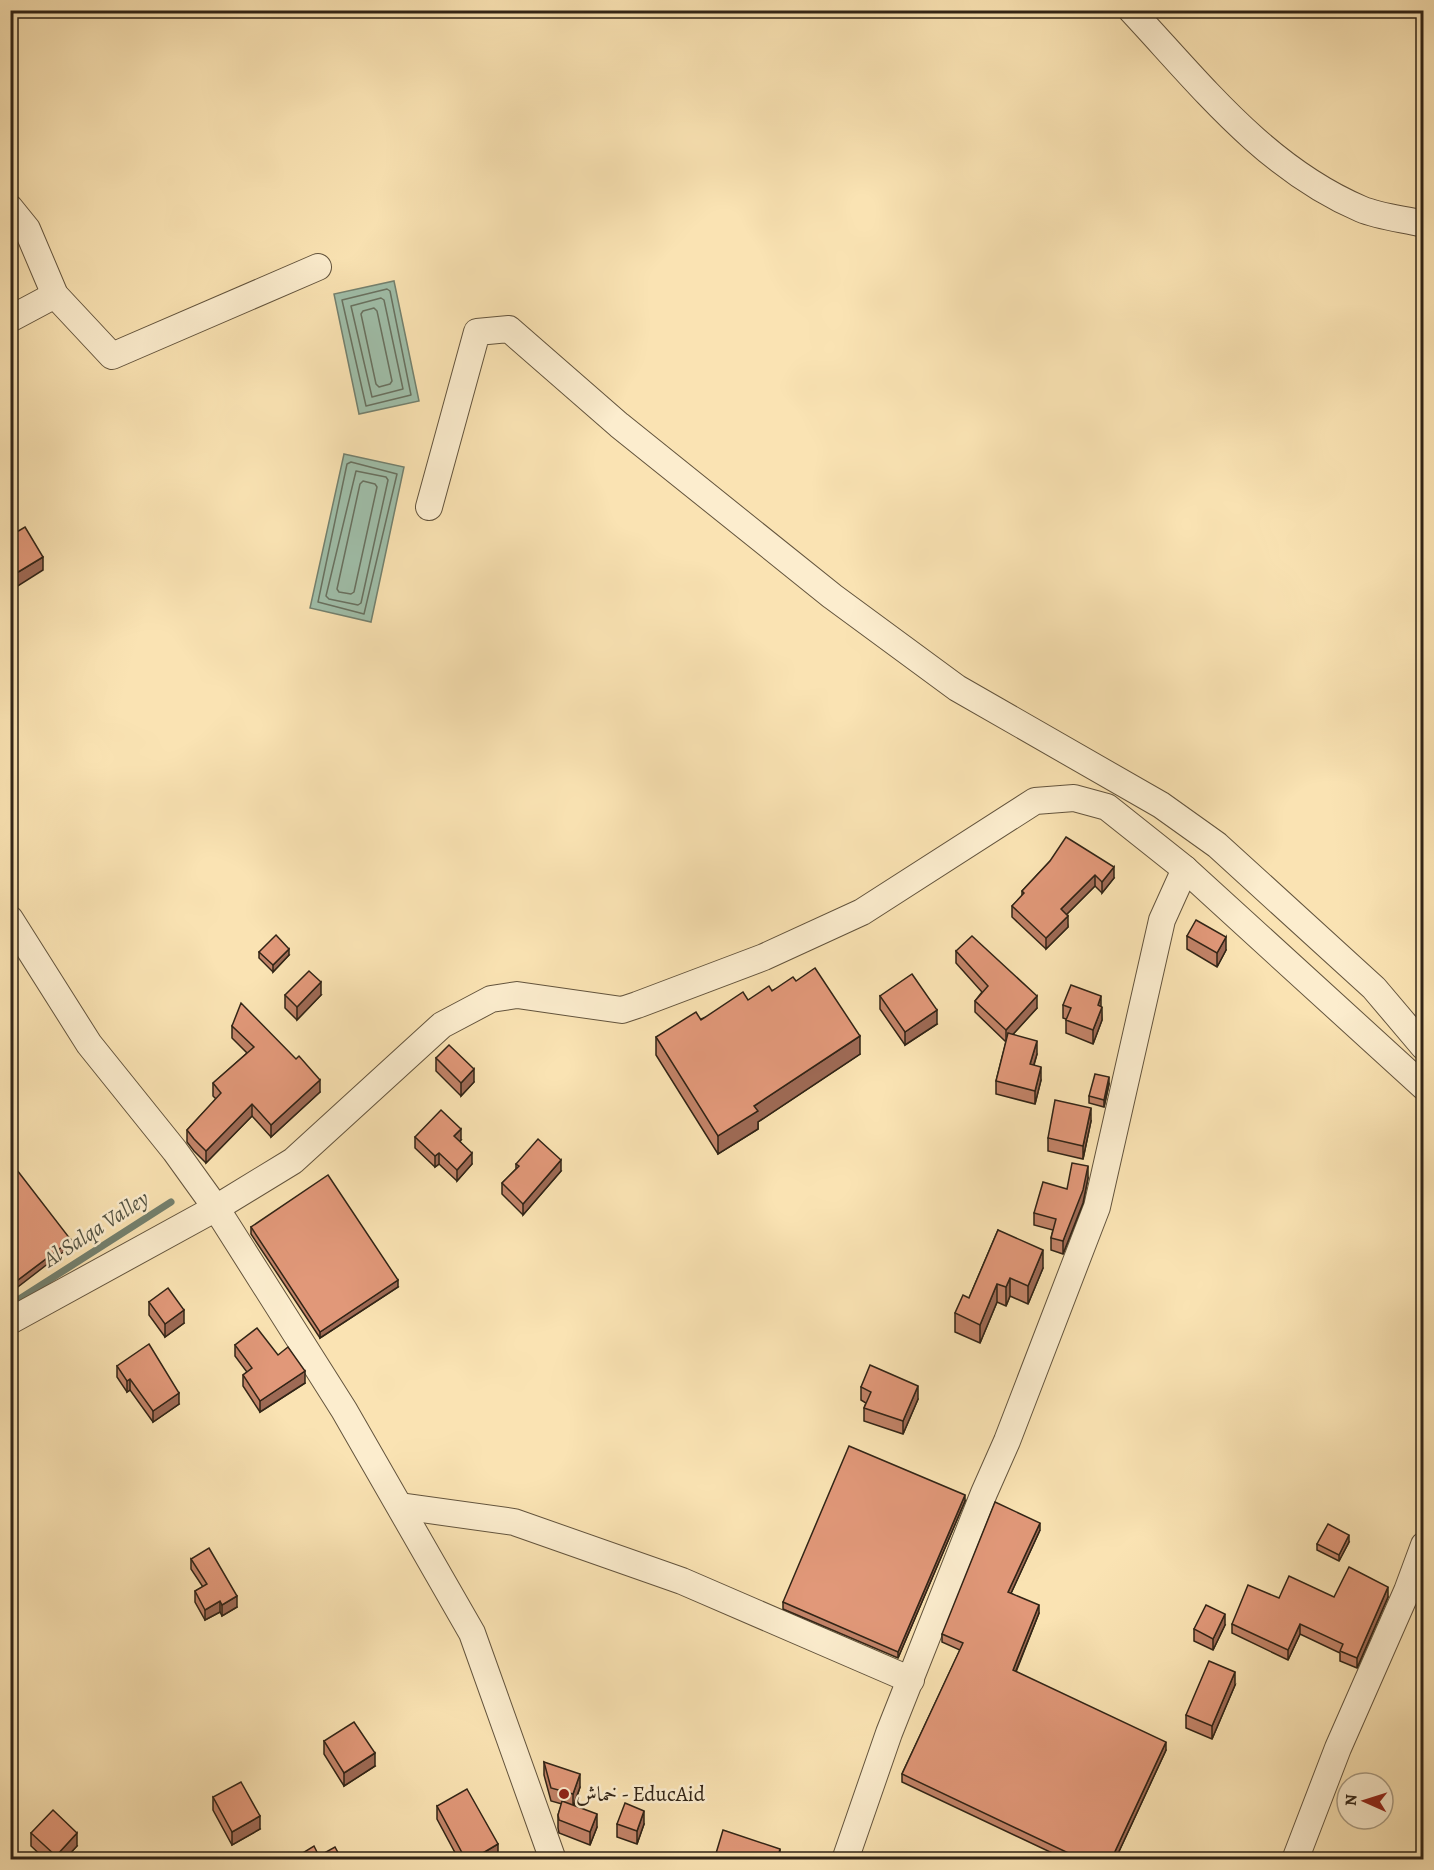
<svg xmlns="http://www.w3.org/2000/svg" width="1434" height="1870" font-family="Alegreya,Amiri,serif">
<rect width="100%" height="100%" fill="#fae3b3"/>
<filter id="stains"><feTurbulence type="fractalNoise" baseFrequency=".00333" numOctaves="4"/><feColorMatrix values="0 0 0 0 .2 0 0 0 0 .09 0 0 0 0 .02 0 0 0 .5 -.17"/></filter>
<radialGradient id="worn" r=".72"><stop offset=".6" stop-color="#630" stop-opacity="0"/><stop offset="1" stop-color="#630" stop-opacity=".3"/></radialGradient>
<g fill="#9fbea9" stroke="#73806e" stroke-width="1.5">
<path d="M394,281L419,401L359,414L334,294Z"/>
<path d="M344,454L404,467L371,622L310,608Z"/>
</g>
<g fill="none" stroke-linecap="round" stroke-linejoin="round">
<g stroke="#687160" stroke-width="1.5">
<path d="M387,289L390,291L411,395L366,406L342,300Z"/>
<path d="M381,298L384,300L403,389L372,397L351,306Z"/>
<path d="M374,308L377,311L392,381L390,384L379,387L376,384L361,314L363,311Z"/>
<path d="M351,462L397,474L364,614L318,602L347,464Z"/>
<path d="M356,471L386,477L388,480L361,603L358,605L329,599L326,596Z"/>
<path d="M363,481L375,484L377,487L354,592L351,594L339,592L337,589L360,484Z"/>
</g>
<path stroke="#73806e" stroke-width="7" d="M10,1305L171,1202"/>
<g stroke="#63543d" stroke-width="28">
<g id="minor">
<path d="M1131,10C1201,85 1265,168 1361,209C1380,217 1404,219 1424,224"/>
<path d="M10,208L27,229L55,295L112,356L318,267"/>
<path d="M10,319L55,295"/>
<path d="M429,507L477,332L509,329L619,425L832,596L957,688L1161,805L1217,845L1374,988L1424,1047"/>
<path d="M10,919L89,1044L175,1151L216,1208L344,1410L472,1633L553,1860"/>
<path d="M10,1321L216,1208L293,1161L442,1025L491,999L517,995L622,1010L637,1005L764,957L862,912L1035,801L1074,798L1107,807L1185,869L1424,1087"/>
<path d="M400,1506L514,1522L682,1581L911,1680"/>
<path d="M845,1860L889,1733L984,1493L1007,1441L1097,1207L1162,920L1185,869"/>
<path d="M1295,1860L1338,1748L1407,1591L1424,1545"/>
</g>
</g>
<use href="#minor" stroke="#fcedce" stroke-width="26"/>
</g>
<g fill="#c28368" stroke="#312416" stroke-width="1.5">
<path d="M1050,861L1114,878L1102,893L1095,886L1066,915L1068,927L1046,949L1012,917V906L1022,896V891Z"/>
<path d="M1187,936L1226,950L1217,967L1187,949Z"/>
<path d="M956,951L1037,1008L1013,1034L1037,1054L1034,1065L1041,1080L1035,1104L996,1094V1081L1006,1042L975,1012V1001L982,992L956,963Z"/>
<path d="M259,952L289,955L273,972L259,958Z"/>
<path d="M796,981L860,1054L758,1122V1129L718,1154L656,1055V1037Z"/>
<path d="M285,995H321L297,1020L285,1008Z"/>
<path d="M880,996L937,1024L905,1045L880,1009Z"/>
<path d="M1063,1005L1101,1007L1102,1020L1093,1044L1066,1033V1019L1063,1018Z"/>
<path d="M232,1026L320,1092L271,1137L252,1116L206,1163L194,1151L187,1142V1130L216,1099L213,1096V1083L247,1053L232,1038Z"/>
<path d="M436,1058L474,1082L461,1096L436,1071Z"/>
<path d="M1109,1084L1104,1107L1089,1103V1096Z"/>
<path d="M1091,1121L1083,1159L1048,1151V1138Z"/>
<path d="M415,1137L461,1140L460,1141L472,1164L457,1181L439,1164L435,1167L415,1148Z"/>
<path d="M516,1164L561,1171L523,1215L502,1194V1183L516,1169Z"/>
<path d="M1088,1178L1083,1203L1063,1254L1051,1250V1238L1053,1230L1034,1225V1213L1067,1189Z"/>
<path d="M251,1227L398,1287L320,1338L251,1234Z"/>
<path d="M998,1230L1043,1268L1028,1304L1010,1296L1006,1306L997,1302L980,1343L955,1332V1313L969,1298Z"/>
<path d="M149,1302L184,1323L165,1337L149,1315Z"/>
<path d="M235,1345L278,1355L305,1383L260,1412L243,1386V1375L247,1372L235,1356Z"/>
<path d="M117,1366L179,1404L153,1422L130,1390L127,1392L117,1377Z"/>
<path d="M861,1387L918,1399L903,1434L864,1421V1408L866,1403L861,1400Z"/>
<path d="M965,1501L898,1658L783,1609V1602Z"/>
<path d="M1040,1530L1011,1593L1039,1613L1016,1672L1166,1750L1115,1860H1067L902,1782V1774L960,1650L942,1642V1634Z"/>
<path d="M1349,1542L1339,1561L1317,1550V1544Z"/>
<path d="M191,1559L237,1607L222,1616L220,1612L205,1620L195,1602V1591L203,1587L191,1569Z"/>
<path d="M1388,1597L1357,1668L1340,1661V1653L1300,1634L1288,1660L1232,1633V1624L1279,1598Z"/>
<path d="M1225,1625L1213,1650L1194,1641V1629Z"/>
<path d="M1235,1685L1212,1739L1186,1728V1715Z"/>
<path d="M324,1741L375,1766L344,1786L324,1754Z"/>
<path d="M544,1762L580,1787L574,1806L597,1827L590,1845L559,1833L558,1828V1815L562,1804L551,1801L544,1775Z"/>
<path d="M213,1797L260,1829L232,1845L213,1810Z"/>
<path d="M437,1806L498,1857L494,1860H459L437,1819Z"/>
<path d="M617,1824H644L637,1844L617,1837Z"/>
<path d="M31,1833L77,1846L64,1860H46L31,1846Z"/>
</g>
<g fill="#9e6a55" stroke="#312416" stroke-width="1.5">
<path d="M17,283V296L10,299V286Z"/>
<path d="M43,557V570L10,591V577Z"/>
<path d="M1114,867V878L1102,893V882Z"/>
<path d="M1095,875V886L1061,920V909Z"/>
<path d="M1068,916V927L1046,949V938Z"/>
<path d="M1226,937V950L1217,967V953Z"/>
<path d="M289,949V955L273,972V965Z"/>
<path d="M321,982V995L297,1020V1007Z"/>
<path d="M1037,996V1008L1006,1042V1030Z"/>
<path d="M1101,996V1010L1098,1005Z"/>
<path d="M1102,1007V1020L1093,1044V1030Z"/>
<path d="M937,1010V1024L905,1045V1032Z"/>
<path d="M860,1036V1054L758,1122V1129L718,1154V1136L754,1106Z"/>
<path d="M1037,1041V1054L1030,1077V1064Z"/>
<path d="M1041,1067V1080L1035,1104V1091Z"/>
<path d="M474,1069V1082L461,1096V1083Z"/>
<path d="M1109,1077V1084L1104,1107V1100Z"/>
<path d="M320,1080V1092L271,1137V1125Z"/>
<path d="M252,1104V1116L206,1163V1151Z"/>
<path d="M1091,1108V1121L1083,1159V1146Z"/>
<path d="M461,1129V1140L454,1147V1136Z"/>
<path d="M439,1153V1164L435,1167V1156Z"/>
<path d="M472,1153V1164L457,1181V1170Z"/>
<path d="M561,1160V1171L523,1215V1204Z"/>
<path d="M1088,1166V1178L1083,1203L1063,1254V1241Z"/>
<path d="M71,1240V1246L10,1293V1286Z"/>
<path d="M1043,1250V1268L1028,1304V1286Z"/>
<path d="M1010,1278V1296L1006,1306V1287Z"/>
<path d="M398,1280V1287L320,1338V1332Z"/>
<path d="M997,1284V1302L980,1343V1325Z"/>
<path d="M184,1310V1323L165,1337V1324Z"/>
<path d="M305,1371V1383L260,1412V1401Z"/>
<path d="M130,1379V1390L127,1392V1381Z"/>
<path d="M918,1386V1399L903,1434V1421Z"/>
<path d="M179,1393V1404L153,1422V1411Z"/>
<path d="M965,1495V1501L898,1658V1652Z"/>
<path d="M1040,1523V1530L1008,1600V1592Z"/>
<path d="M1349,1535V1542L1339,1561V1555Z"/>
<path d="M1388,1587V1597L1357,1668V1658Z"/>
<path d="M237,1596V1607L222,1616V1605Z"/>
<path d="M220,1601V1612L205,1620V1610Z"/>
<path d="M1039,1605V1613L1013,1678V1670Z"/>
<path d="M1225,1614V1625L1213,1650V1639Z"/>
<path d="M1300,1624V1634L1288,1660V1650Z"/>
<path d="M1235,1672V1685L1212,1739V1726Z"/>
<path d="M1166,1742V1750L1115,1860H1111Z"/>
<path d="M375,1753V1766L344,1786V1773Z"/>
<path d="M580,1774V1787L573,1807V1794Z"/>
<path d="M644,1811V1824L637,1844V1831Z"/>
<path d="M597,1814V1827L590,1845V1832Z"/>
<path d="M260,1816V1829L232,1845V1832Z"/>
<path d="M77,1833V1846L64,1860H56V1856Z"/>
<path d="M498,1844V1857L494,1860H471Z"/>
<path d="M780,1849V1860H777Z"/>
</g>
<g fill="#e19879" stroke="#312416" stroke-width="1.5">
<path d="M10,270L17,283L10,286Z"/>
<path d="M25,527L43,557L10,577V536Z"/>
<path d="M1066,837L1114,867L1102,882L1095,875L1061,909L1068,916L1046,938L1012,906L1024,893L1022,891L1050,861Z"/>
<path d="M1196,920L1226,937L1217,953L1187,936Z"/>
<path d="M276,935L289,949L273,965L259,952Z"/>
<path d="M972,936L1037,996L1006,1030L975,1001L988,986L956,951Z"/>
<path d="M815,968L860,1036L754,1106L758,1111L718,1136L656,1037L696,1012L701,1020L743,992L748,1000L769,986L772,991L793,977L796,981Z"/>
<path d="M309,971L321,982L297,1007L285,995Z"/>
<path d="M912,974L937,1010L905,1032L880,996Z"/>
<path d="M1071,985L1101,996L1098,1005L1102,1007L1093,1030L1066,1020L1071,1008L1063,1005Z"/>
<path d="M241,1003L296,1059L299,1056L320,1080L271,1125L252,1104L206,1151L194,1139L187,1130L221,1093L213,1083L254,1047L232,1026Z"/>
<path d="M1008,1033L1037,1041L1030,1064L1041,1067L1035,1091L996,1081Z"/>
<path d="M449,1045L474,1069L461,1083L436,1058Z"/>
<path d="M1095,1074L1109,1077L1104,1100L1089,1096Z"/>
<path d="M1055,1100L1091,1108L1083,1146L1048,1138Z"/>
<path d="M441,1110L461,1129L454,1136L472,1153L457,1170L439,1153L435,1156L415,1137Z"/>
<path d="M538,1139L561,1160L523,1204L502,1183L519,1166L516,1164Z"/>
<path d="M10,1161L71,1240L10,1286Z"/>
<path d="M1072,1163L1088,1166L1083,1190L1063,1241L1051,1238L1056,1219L1034,1213L1043,1182L1067,1189Z"/>
<path d="M328,1175L398,1280L320,1332L251,1227Z"/>
<path d="M998,1230L1043,1250L1028,1286L1010,1278L1006,1287L997,1284L980,1325L955,1313L963,1295L969,1298Z"/>
<path d="M168,1288L184,1310L165,1324L149,1302Z"/>
<path d="M257,1328L278,1355L288,1347L305,1371L260,1401L243,1375L252,1368L235,1345Z"/>
<path d="M149,1344L179,1393L153,1411L130,1379L127,1381L117,1366Z"/>
<path d="M870,1365L918,1386L903,1421L864,1408L871,1392L861,1387Z"/>
<path d="M849,1446L965,1495L898,1652L783,1602Z"/>
<path d="M995,1502L1040,1523L1008,1592L1039,1605L1013,1670L1166,1742L1111,1860H1083L902,1774L963,1643L942,1634Z"/>
<path d="M1328,1524L1349,1535L1339,1555L1317,1544Z"/>
<path d="M209,1548L237,1596L222,1605L220,1601L205,1610L195,1591L207,1584L191,1559Z"/>
<path d="M1349,1567L1388,1587L1357,1658L1340,1651L1343,1644L1300,1624L1288,1650L1232,1624L1248,1585L1279,1598L1289,1576L1334,1597Z"/>
<path d="M1206,1605L1225,1614L1213,1639L1194,1629Z"/>
<path d="M1209,1661L1235,1672L1212,1726L1186,1715Z"/>
<path d="M354,1722L375,1753L344,1773L324,1741Z"/>
<path d="M544,1762L580,1774L573,1794L551,1788Z"/>
<path d="M241,1782L260,1816L232,1832L213,1797Z"/>
<path d="M467,1789L498,1844L471,1860H466L437,1806Z"/>
<path d="M562,1801L597,1814L590,1832L559,1820L558,1815Z"/>
<path d="M625,1803L644,1811L637,1831L617,1824Z"/>
<path d="M53,1810L77,1833L56,1856L31,1833Z"/>
<path d="M723,1830L780,1849L777,1860H714Z"/>
<path d="M314,1846L319,1856L335,1847L342,1860H297L296,1857Z"/>
</g>
<circle fill="#8f2418" stroke="#fcedce" stroke-width="2" cx="564" cy="1794" r="6"/>
<g text-anchor="middle" dominant-baseline="central" stroke-width="5" stroke-linejoin="round" paint-order="stroke">
<g font-size="21" fill="#312416" stroke="#fcedce" text-anchor="start">
<text x="576" y="1794">خماش - EducAid</text>
</g>
<g font-size="22" font-style="italic" fill="#525242" stroke="#fcedce">
<text transform="translate(96 1229) rotate(-33)">Al Salqa Valley</text>
</g>
</g>
<rect width="1434" height="1870" fill="none" stroke="#fae3b3" stroke-width="36"/>
<rect x="12" y="12" width="1410" height="1846" fill="none" stroke="#312416" stroke-width="3"/>
<rect x="18" y="18" width="1398" height="1834" fill="none" stroke="#312416" stroke-width="1.5"/>
<g transform="translate(1365 1801) rotate(273)"><circle r="28" fill="#fcedce" stroke="#ab9d84" stroke-width="1.5"/>
<path d="M0-4.5L10 22L0 15L-10 22Z" fill="#8f2418"/>
<text y="-9" font-size="16" font-weight="bold" text-anchor="middle" fill="#312416">N</text>
</g>
<rect width="100%" height="100%" filter="url(#stains)"/>
<rect width="100%" height="100%" fill="url(#worn)"/>
</svg>
